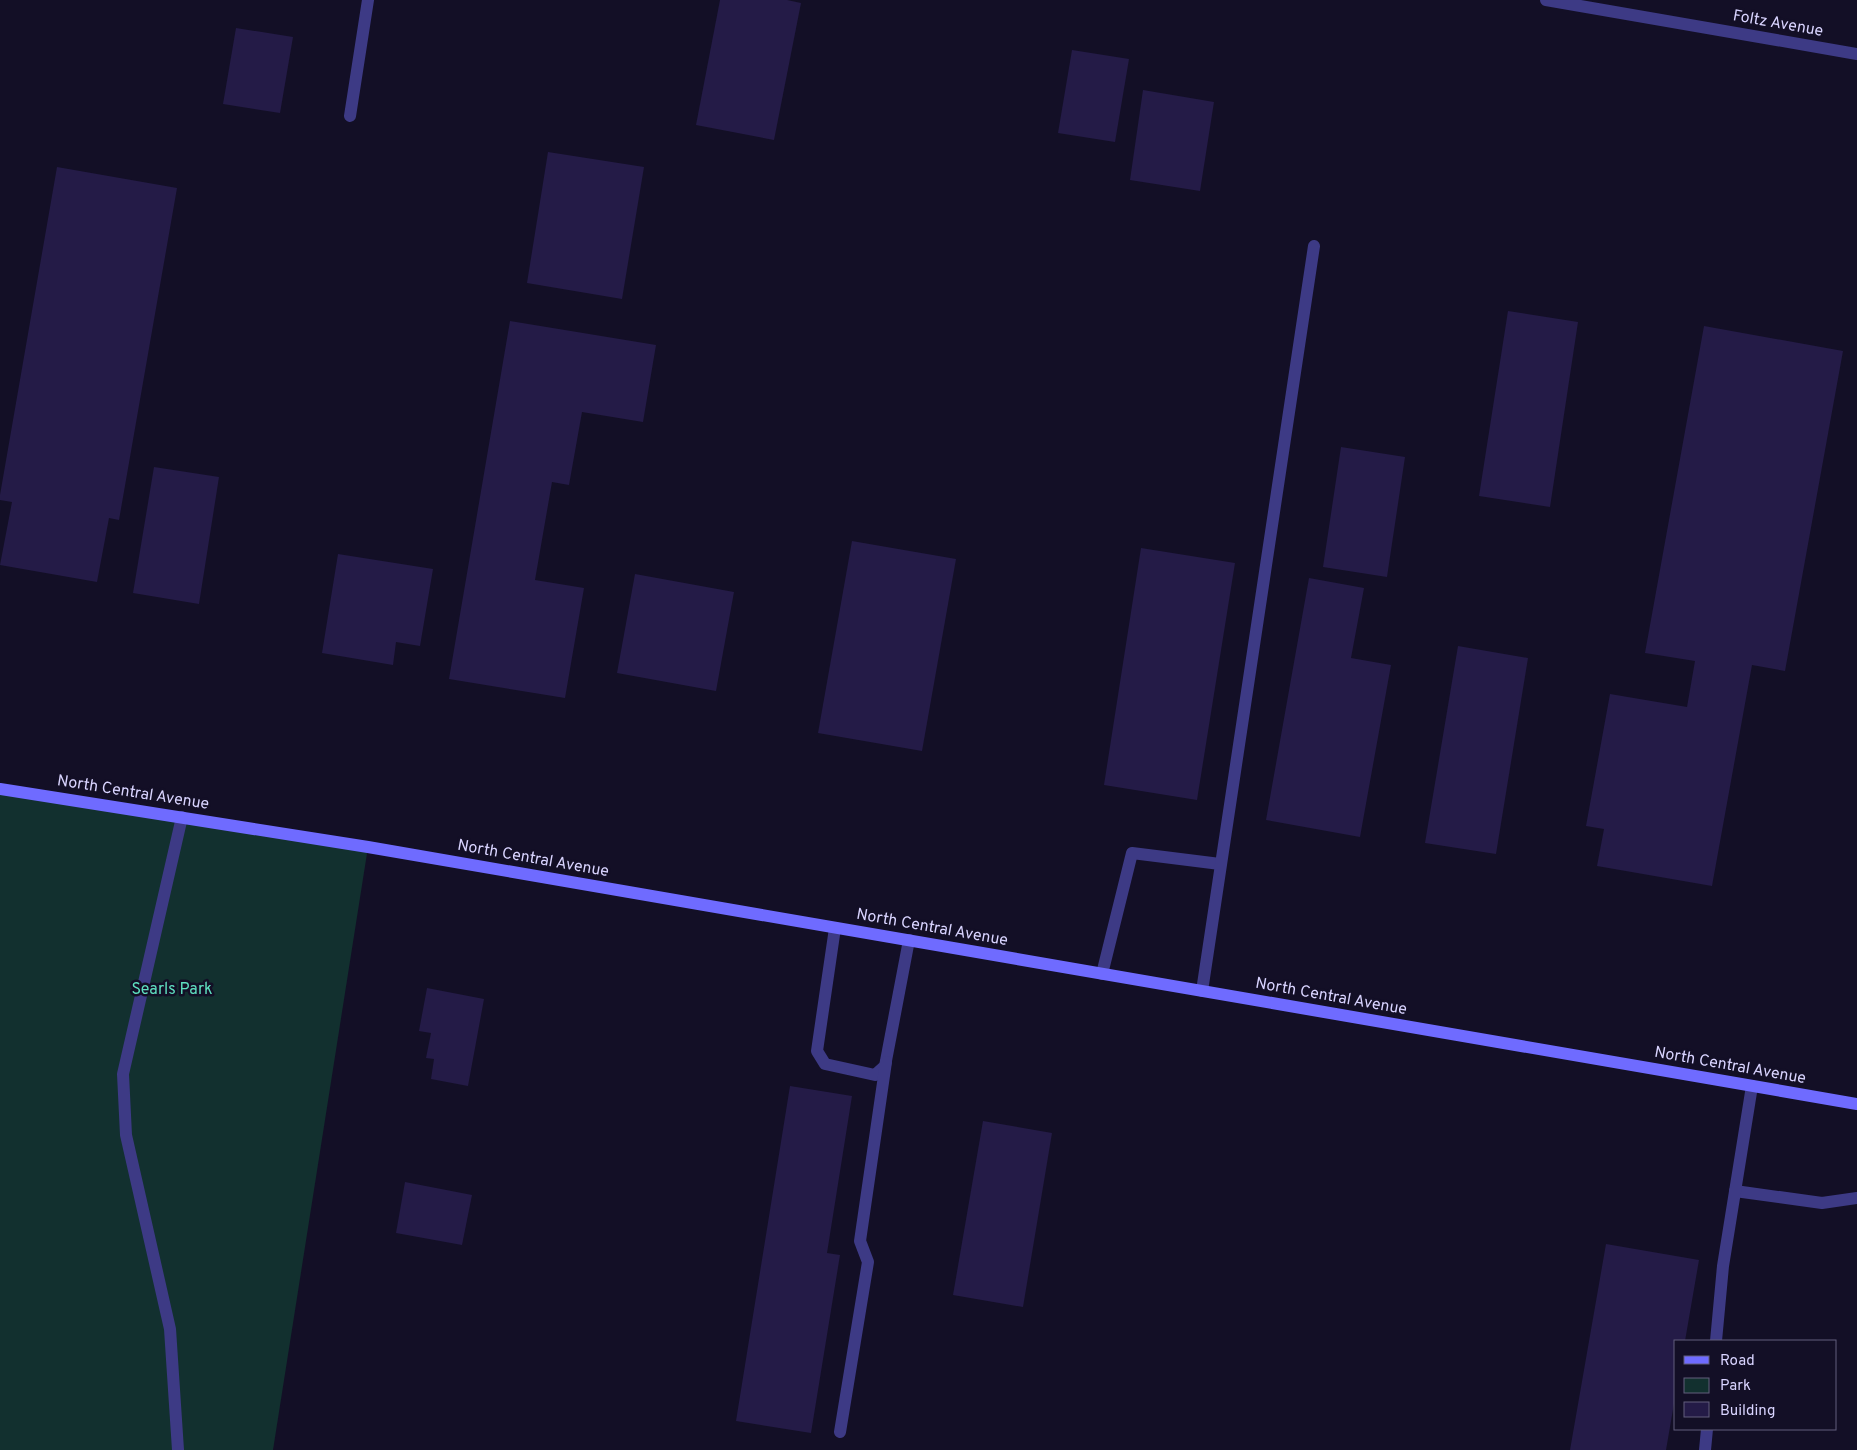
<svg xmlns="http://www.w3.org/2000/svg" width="1857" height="1450" font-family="Overpass,sans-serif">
<rect width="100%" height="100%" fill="#130f26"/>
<path fill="#12302f" d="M0,789L368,847L273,1450H0Z"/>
<g fill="#241b47">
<path d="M720,0H787L801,3L774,140L696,125Z"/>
<path d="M236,28L293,37L280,113L223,104Z"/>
<path d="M1072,50L1129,59L1115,142L1058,133Z"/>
<path d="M1143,90L1214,102L1200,191L1130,180Z"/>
<path d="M548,152L644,167L622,299L527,283Z"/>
<path d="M57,167L177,188L119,520L109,518L97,582L0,565L12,502L0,500V495Z"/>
<path d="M1508,311L1578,322L1550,507L1479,496Z"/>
<path d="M510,321L656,345L643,422L582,412L569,485L552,482L535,580L584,588L565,698L449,679Z"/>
<path d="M1704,326L1843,351L1785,671L1752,665L1712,886L1597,866L1604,829L1586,826L1610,694L1687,707L1695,661L1645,653Z"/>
<path d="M1341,447L1405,457L1387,577L1323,567Z"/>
<path d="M154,467L219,477L199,604L133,593Z"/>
<path d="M852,541L956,559L922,751L818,733Z"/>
<path d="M1141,548L1235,563L1197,800L1104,785Z"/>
<path d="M338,554L433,569L420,646L396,642L393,665L322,653Z"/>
<path d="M635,574L734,592L716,691L617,673Z"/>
<path d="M1309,578L1364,588L1351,658L1391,665L1360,837L1266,820Z"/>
<path d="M1458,646L1528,658L1496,854L1425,843Z"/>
<path d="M427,988L484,999L468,1086L431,1079L434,1059L426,1058L431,1033L419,1031Z"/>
<path d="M790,1086L852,1096L827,1253L840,1255L811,1433L736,1421Z"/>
<path d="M983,1121L1052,1133L1023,1307L953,1295Z"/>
<path d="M405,1182L472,1195L462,1245L396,1233Z"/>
<path d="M1606,1244L1699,1260L1685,1341H1676V1392L1666,1450H1570Z"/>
</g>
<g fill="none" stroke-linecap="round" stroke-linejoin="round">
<g stroke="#3d3a85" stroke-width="12">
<path d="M350,116L368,0"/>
<path d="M835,928L817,1051L825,1064L875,1075L885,1066L909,940"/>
<path d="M1102,974L1132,853L1220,864"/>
<path d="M1202,991L1314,246"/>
<path d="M1735,1191L1822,1203L1857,1198"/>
<path d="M1716,1341L1723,1266L1752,1086"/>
<path d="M840,1432L868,1262L860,1241L886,1062"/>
<path d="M178,1450L170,1329L126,1135L123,1074L182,817"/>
<path d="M1705,1450L1707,1429"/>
</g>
<path stroke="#3d3a85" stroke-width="12" d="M1546,0L1857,54"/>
<path stroke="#6f6bff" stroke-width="12" d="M0,789L368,847L1857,1104"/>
</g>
<g text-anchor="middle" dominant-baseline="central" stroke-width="5" stroke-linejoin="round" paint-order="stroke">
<g font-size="16" fill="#d9d4ff" stroke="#130f26">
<text transform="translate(1778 24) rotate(10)">Foltz Avenue</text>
<text transform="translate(133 793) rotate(9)">North Central Avenue</text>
<text transform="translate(533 859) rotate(10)">North Central Avenue</text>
<text transform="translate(932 928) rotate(10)">North Central Avenue</text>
<text transform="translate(1331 997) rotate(10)">North Central Avenue</text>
<text transform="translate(1730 1066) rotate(10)">North Central Avenue</text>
</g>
<g font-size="16" fill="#5fe0c0" stroke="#130f26">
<text x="172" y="990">Searls Park</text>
</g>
</g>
<rect x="1674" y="1340" width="162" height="90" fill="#130f26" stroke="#625e7d"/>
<rect x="1684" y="1356" width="25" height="8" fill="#6f6bff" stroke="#625e7d"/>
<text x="1720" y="1365" font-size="15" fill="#d9d4ff">Road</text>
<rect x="1684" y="1378" width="25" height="15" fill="#12302f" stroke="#625e7d"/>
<text x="1720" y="1390" font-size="15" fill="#d9d4ff">Park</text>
<rect x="1684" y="1402" width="25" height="15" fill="#241b47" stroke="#625e7d"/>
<text x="1720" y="1415" font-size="15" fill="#d9d4ff">Building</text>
</svg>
